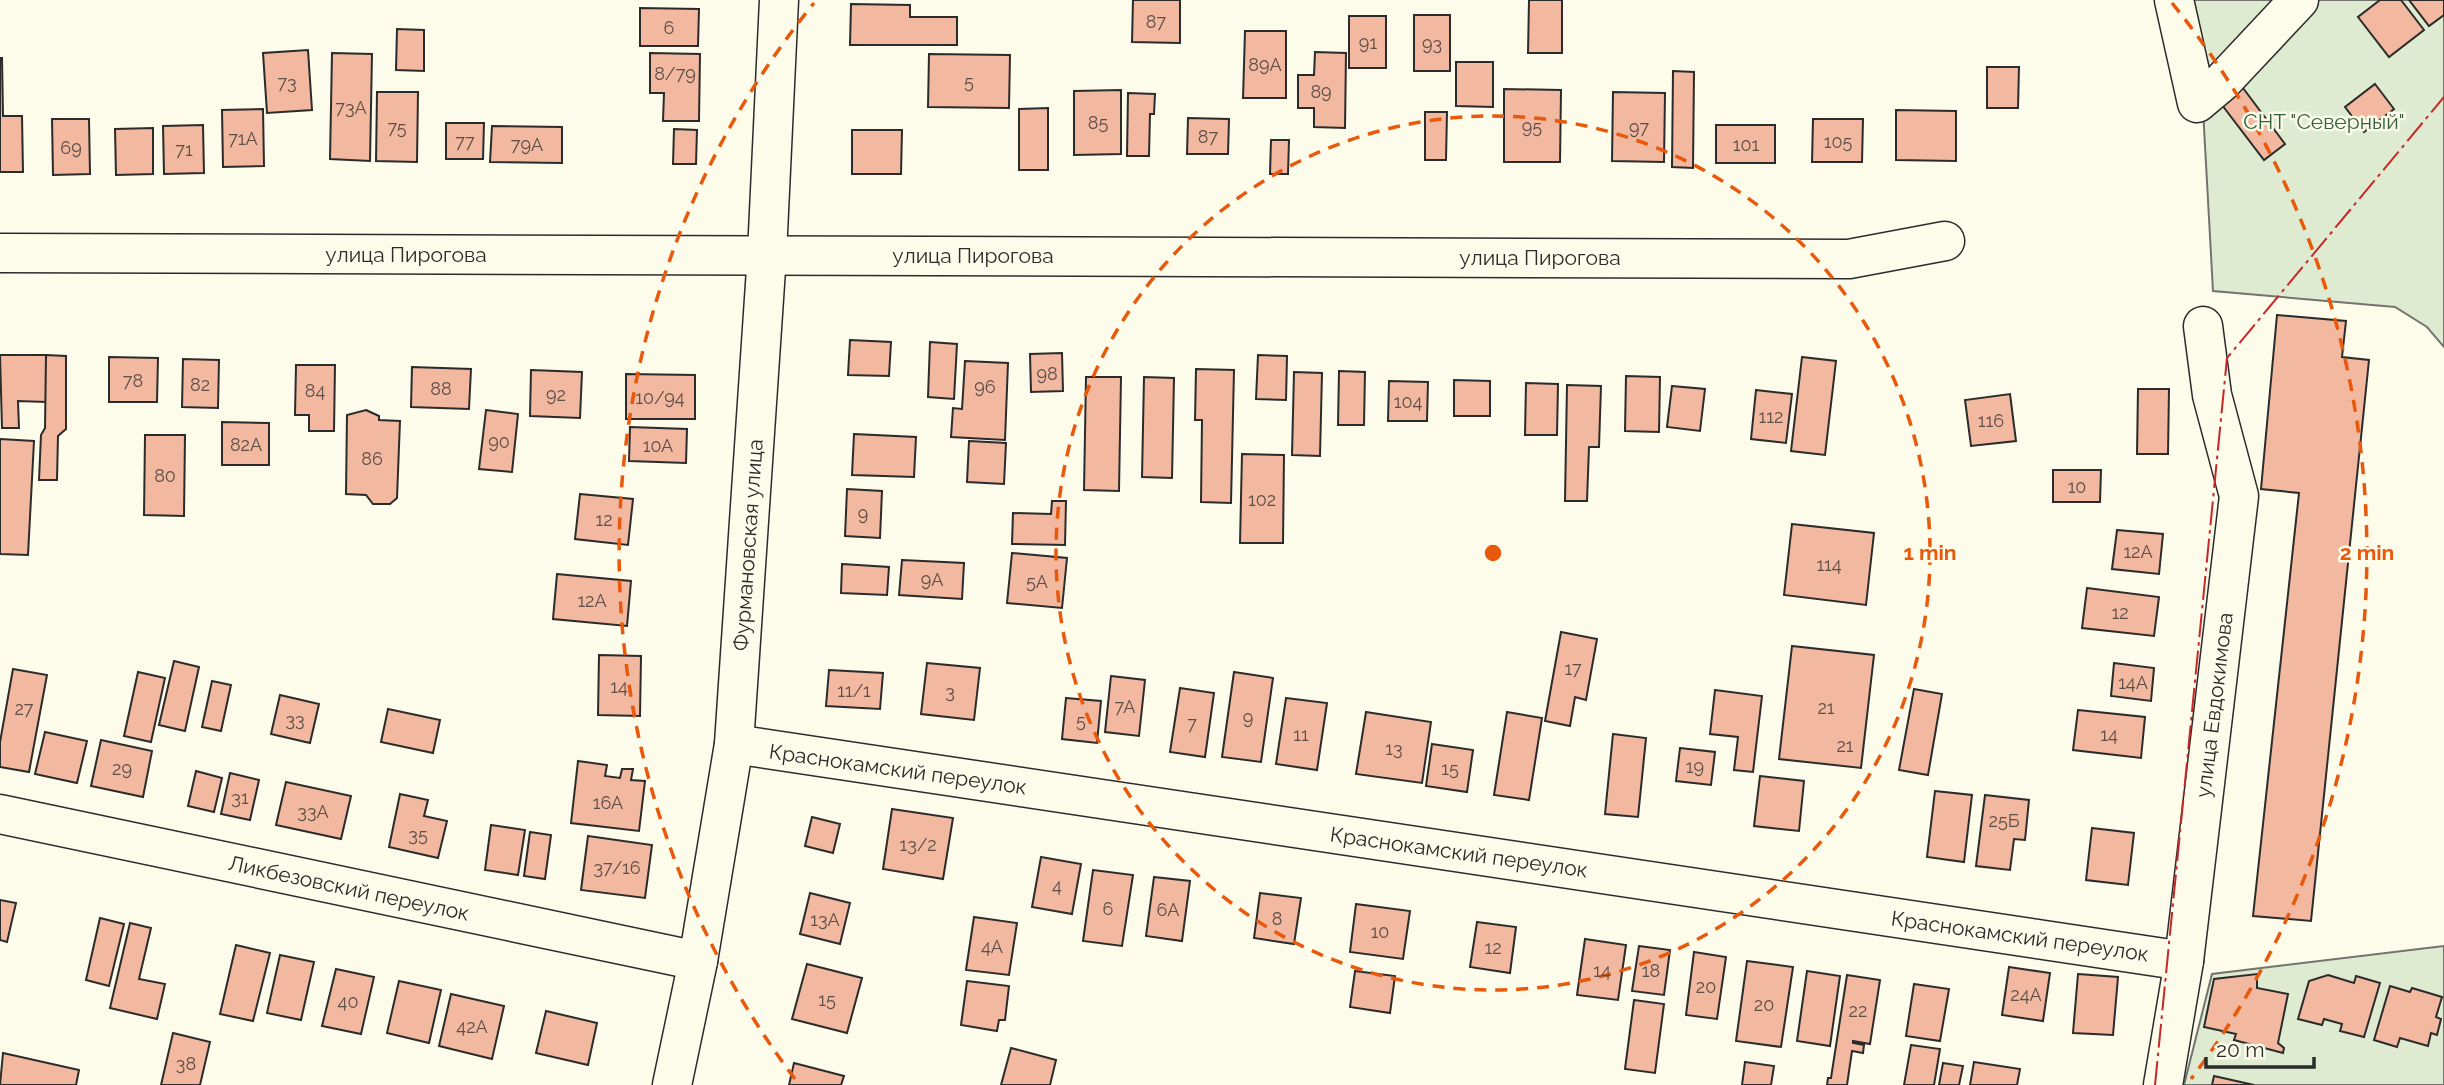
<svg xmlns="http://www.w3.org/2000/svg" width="2444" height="1085" font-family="Raleway,sans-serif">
<rect width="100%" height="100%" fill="#fdfbea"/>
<g fill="#deebd1" stroke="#74746e" stroke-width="2">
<path d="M2184,0H2444V347L2427,327L2395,307L2213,291L2201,73Z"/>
<path d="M2444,946V1085H2184L2212,974Z"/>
</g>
<g fill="#f2b8a0" stroke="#2b2b2b" stroke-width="2">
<path d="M1133,0H1180V43L1132,42Z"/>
<path d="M1529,0H1562V53H1528Z"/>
<path d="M2380,0H2401L2424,30L2389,57L2358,17Z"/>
<path d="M2409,0H2444V15L2429,26Z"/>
<path d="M851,4L910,5V17H957V45H850Z"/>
<path d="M640,8L699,9L698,46H640Z"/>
<rect x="1414" y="15" width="36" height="56"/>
<rect x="1349" y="16" width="37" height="52"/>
<path d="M397,29L424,30V71L396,70Z"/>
<path d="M1245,31H1286V98H1243Z"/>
<path d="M308,50L312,110L267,113L263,53Z"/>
<path d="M1315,52L1346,53L1345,128L1314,127V108H1298V75H1314Z"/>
<path d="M332,53L372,54L370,161L330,159Z"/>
<path d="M650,53L700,54L699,121H663L664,93H650Z"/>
<path d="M929,54L1010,55L1009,108L928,107Z"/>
<path d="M0,58H2L3,116H22L23,172H0Z"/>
<path d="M1456,62H1493V107L1456,106Z"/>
<path d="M1987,67H2019L2018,108H1987Z"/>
<path d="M1673,71L1694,72L1693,168L1672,167Z"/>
<path d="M2375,84L2394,109L2364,132L2345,107Z"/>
<path d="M2243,88L2285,144L2264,160L2222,105Z"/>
<path d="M1504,89L1561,90L1560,162H1504Z"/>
<path d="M1121,90V154L1074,155V91Z"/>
<path d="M377,92H418L417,162L376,161Z"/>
<path d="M1613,92L1665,93L1664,162L1612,161Z"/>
<path d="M1128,93L1155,94L1154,114H1150L1149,156H1127Z"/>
<path d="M1048,108V170H1019V109Z"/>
<path d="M263,109L264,166L223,167L222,110Z"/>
<path d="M1896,110L1956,111V161L1896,160Z"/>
<path d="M1425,112H1447L1446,160H1425Z"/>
<path d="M1188,118L1229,119L1228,154H1187Z"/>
<path d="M52,119H89L90,174L53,175Z"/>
<path d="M1813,119H1863L1862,162H1812Z"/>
<path d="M446,123H484L483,159H446Z"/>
<path d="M203,125L204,173L164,174L163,126Z"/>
<rect x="1716" y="125" width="59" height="38"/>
<path d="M492,126L562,127V163L490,162Z"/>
<path d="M153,128V174L116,175L115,129Z"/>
<path d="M674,129L697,130L696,164H673Z"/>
<path d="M852,130H902L901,174H852Z"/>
<path d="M1271,140H1289L1288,174H1270Z"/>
<path d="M2277,315L2346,321L2342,357L2369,360L2311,921L2253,916L2299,493L2261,489Z"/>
<path d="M850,340L891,342L889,376L848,375Z"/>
<path d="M930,342L957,344L954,399L928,397Z"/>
<path d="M1062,353L1063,391L1031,392L1030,354Z"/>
<path d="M0,355H46V402L18,401L19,428H2Z"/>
<path d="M46,355L66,356V429L58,436L57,480H39L41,435L45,428Z"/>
<path d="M1258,355L1287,356L1286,400L1256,399Z"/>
<path d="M109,357L158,358L157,402H109Z"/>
<path d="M1802,357L1836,361L1825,455L1791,451Z"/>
<path d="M183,359L219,360L218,408L182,407Z"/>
<path d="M965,361L1008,363L1005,440L951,437L953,408L962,409Z"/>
<path d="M296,365H335L334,431H309V415H295Z"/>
<path d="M412,367L471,369L469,409L411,407Z"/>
<path d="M1196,369L1234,370L1231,503L1201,502L1202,420H1195Z"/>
<path d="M531,370L582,372L580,418L530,416Z"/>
<path d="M1339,371L1365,372L1364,425H1338Z"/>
<path d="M1294,372L1322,373L1320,456L1292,455Z"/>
<path d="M626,374L695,375V419H626Z"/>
<path d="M1626,376L1660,377L1659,432L1625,431Z"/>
<path d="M1086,377H1121L1119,491L1084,490Z"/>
<path d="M1144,377L1174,378L1172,478L1142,477Z"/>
<path d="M1454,380L1490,381V416H1454Z"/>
<path d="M1389,381L1428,382L1427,421H1388Z"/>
<path d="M1526,383L1558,384L1557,435H1525Z"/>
<path d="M1567,385L1601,386L1599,447H1589L1587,501H1565Z"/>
<path d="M1672,386L1705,389L1700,431L1667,427Z"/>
<path d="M2138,389H2169L2168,454H2137Z"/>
<path d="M1756,390L1792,394L1786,443L1751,439Z"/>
<path d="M2010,394L2016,441L1971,446L1965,400Z"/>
<path d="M366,410L379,416V420L400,421L397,498L390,504H373L366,495L346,494L347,415Z"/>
<path d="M486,410L518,414L512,472L479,469Z"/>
<path d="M222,422L269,423V465H222Z"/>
<path d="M630,427L687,429L686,463L629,461Z"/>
<path d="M854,434L916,437L914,477L852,475Z"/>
<path d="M145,435H185L184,516L144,515Z"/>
<path d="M0,439L34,441L28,555L0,554Z"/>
<path d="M969,441L1006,443L1004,484L967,482Z"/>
<path d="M1242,454L1284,455L1283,543H1240Z"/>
<path d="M2053,470H2101L2100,502H2053Z"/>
<path d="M847,489L882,491L880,538L845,536Z"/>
<path d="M580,494L633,499L628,545L575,539Z"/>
<path d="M1052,501H1066L1065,545L1012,544L1013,513L1051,514Z"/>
<path d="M1792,524L1874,533L1866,605L1784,595Z"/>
<path d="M2117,530L2163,534L2159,574L2112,569Z"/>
<path d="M1012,553L1067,558L1062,608L1007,603Z"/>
<path d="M902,560L964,563L962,599L899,595Z"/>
<path d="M842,564L889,567L887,595L841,593Z"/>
<path d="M557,574L631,581L627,626L553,619Z"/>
<path d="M2087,588L2159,597L2154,636L2082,628Z"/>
<path d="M1561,632L1597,639L1586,700L1575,697L1570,726L1545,721Z"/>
<path d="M1792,646L1874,655L1861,768L1779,759Z"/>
<path d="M599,655L641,656L640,716L598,715Z"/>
<path d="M174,661L199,667L185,731L159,725Z"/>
<path d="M927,663L980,668L974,720L921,714Z"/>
<path d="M2114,663L2154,668L2151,701L2111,696Z"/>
<path d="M13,669L47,675L29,772L0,767V742Z"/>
<path d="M829,670L883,673L880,709L826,706Z"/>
<path d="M138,672L165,678L151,742L124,736Z"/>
<path d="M1234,672L1273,678L1261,762L1222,757Z"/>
<path d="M1111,676L1145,680L1139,736L1105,732Z"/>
<path d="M212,681L231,685L221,731L202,727Z"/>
<path d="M1180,688L1214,693L1205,757L1170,752Z"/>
<path d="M1914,689L1942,694L1928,775L1899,770Z"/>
<path d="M1715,690L1762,696L1753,772L1734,770L1738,737L1710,734Z"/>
<path d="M280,695L319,704L310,743L271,734Z"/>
<path d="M1066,698L1101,701L1097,743L1062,739Z"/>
<path d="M1286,698L1327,703L1317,770L1276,764Z"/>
<path d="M388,709L440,720L433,753L381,742Z"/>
<path d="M2078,710L2145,717L2141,758L2073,750Z"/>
<path d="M1366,712L1431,722L1422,783L1356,774Z"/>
<path d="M1507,712L1542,718L1529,800L1494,795Z"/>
<path d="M45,732L87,741L77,783L35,774Z"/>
<path d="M1613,734L1646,738L1638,817L1605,814Z"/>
<path d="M101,740L152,751L143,797L91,786Z"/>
<path d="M1432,744L1473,750L1467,792L1426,786Z"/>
<path d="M1680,748L1715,752L1711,785L1676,781Z"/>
<path d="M578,761L607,765L605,776L620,778L622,769H633L631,780L645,781L639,831L571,823Z"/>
<path d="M196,771L222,778L214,812L188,806Z"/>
<path d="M230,773L259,780L250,820L221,814Z"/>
<path d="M1760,776L1804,781L1799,831L1754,826Z"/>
<path d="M286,782L351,796L341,839L276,825Z"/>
<path d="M1935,791L1972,795L1964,862L1927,857Z"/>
<path d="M400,794L428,800L424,816L447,821L438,858L389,847Z"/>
<path d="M1985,795L2029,800L2025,840L2014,839L2010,870L1976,866Z"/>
<path d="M892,809L953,818L943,879L883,869Z"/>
<path d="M812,817L840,824L833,853L805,846Z"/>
<path d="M491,825L525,830L518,875L485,870Z"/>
<path d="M2092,828L2134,833L2128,885L2086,880Z"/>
<path d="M530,832L551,835L545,879L524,876Z"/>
<path d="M588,836L652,845L645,898L581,890Z"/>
<path d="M1041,857L1081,864L1072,914L1032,907Z"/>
<path d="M1093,870L1133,875L1122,946L1083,941Z"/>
<path d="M1154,877L1190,881L1182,941L1146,936Z"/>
<path d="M810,893L850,903L840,944L800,934Z"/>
<path d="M1260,893L1301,898L1294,944L1254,938Z"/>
<path d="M0,900L16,903L7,942L0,940Z"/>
<path d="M1356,904L1410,911L1403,959L1350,952Z"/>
<path d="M974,917L1017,923L1009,975L966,970Z"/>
<path d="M100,918L124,924L109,986L86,980Z"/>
<path d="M1477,922L1516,927L1510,973L1470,967Z"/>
<path d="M130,923L151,928L139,979L165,984L157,1019L110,1008Z"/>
<path d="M1585,939L1626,945L1618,1000L1577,995Z"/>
<path d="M236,945L270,953L253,1021L220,1014Z"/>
<path d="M1639,946L1670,950L1664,995L1632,991Z"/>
<path d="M1694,952L1726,957L1717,1019L1686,1015Z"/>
<path d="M280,955L314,962L301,1020L267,1013Z"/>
<path d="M1747,961L1793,967L1781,1047L1736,1041Z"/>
<path d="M807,964L862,978L847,1033L792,1019Z"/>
<path d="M2009,967L2050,973L2043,1021L2002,1015Z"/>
<path d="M336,969L374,977L361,1034L322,1026Z"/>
<path d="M1355,971L1395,976L1390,1013L1350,1007Z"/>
<path d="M1807,971L1840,976L1830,1046L1797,1041Z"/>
<path d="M2078,974L2118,977L2113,1035L2073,1033Z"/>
<path d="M2257,974V988L2288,994L2278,1043L2284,1048L2283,1053L2234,1040L2236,1034L2204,1027L2214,979Z"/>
<path d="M1847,975L1880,980L1870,1044L1853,1041V1043L1864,1045L1863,1053L1852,1051L1847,1085H1827L1828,1078H1831Z"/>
<path d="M2328,975L2354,983L2356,976L2380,983L2364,1037L2340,1031L2342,1024L2324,1019L2322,1025L2298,1019L2309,981Z"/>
<path d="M399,981L441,990L429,1043L387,1033Z"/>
<path d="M967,981L1009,986L1005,1020H999L997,1031L961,1025Z"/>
<path d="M1914,984L1949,989L1940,1041L1906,1036Z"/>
<path d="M2390,986L2410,992L2412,988L2442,997L2436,1017L2441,1019L2437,1035L2431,1033L2428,1046L2400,1038L2397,1047L2374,1040Z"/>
<path d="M451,994L504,1006L492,1059L439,1046Z"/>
<path d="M1634,1000L1664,1004L1655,1073L1625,1069Z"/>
<path d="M546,1011L597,1023L588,1065L536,1053Z"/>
<path d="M173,1033L210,1042L200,1085H161Z"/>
<path d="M1911,1045L1940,1049L1934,1085H1904Z"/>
<path d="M1011,1048L1056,1060L1050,1085H1001Z"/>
<path d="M3,1053L79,1070L76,1085H0Z"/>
<path d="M1745,1062L1774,1066L1771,1085H1742Z"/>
<path d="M1974,1062L2020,1069L2017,1085H1970Z"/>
<path d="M794,1063L844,1076L841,1085H789Z"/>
<path d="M1943,1063L1963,1066L1959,1085H1939Z"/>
<path d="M2214,1076L2254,1085H2212Z"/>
</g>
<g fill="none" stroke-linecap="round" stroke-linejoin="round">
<g stroke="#2b2b2b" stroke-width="41">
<g id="minor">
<path d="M2174,0L2197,103L2222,82L2299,0"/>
<path d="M0,253L1849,259L1945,241"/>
<path d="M734,744L2184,961"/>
<path d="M0,814L698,961"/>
<path d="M672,1085L698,961L734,744L767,254L779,0"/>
<path d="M2163,1085L2184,961L2239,496L2212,395L2203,326"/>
</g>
</g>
<use href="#minor" stroke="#fdfbea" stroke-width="38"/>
<path stroke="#c62828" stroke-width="2" stroke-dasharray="24 5 3.5 5" stroke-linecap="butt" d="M2155,1085L2227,358L2444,97"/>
</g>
<g fill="none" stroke="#e8590c" stroke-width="3.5" stroke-dasharray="12 9">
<circle cx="1493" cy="553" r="437"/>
<path d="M795 1079A874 874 0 0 1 814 3M2172 3A874 874 0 0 1 2191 1079"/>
</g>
<g text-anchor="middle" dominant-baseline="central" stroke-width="5" stroke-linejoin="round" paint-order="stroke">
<g font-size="18" fill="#5d4e48">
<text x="1156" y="21">87</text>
<text x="669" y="27">6</text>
<text x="1368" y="42">91</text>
<text x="1432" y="43">93</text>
<text x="1265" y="64">89А</text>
<text x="675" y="73">8/79</text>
<text x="969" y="81">5</text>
<text x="287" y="82">73</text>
<text x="1321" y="91">89</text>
<text x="351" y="107">73А</text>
<text x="1098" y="122">85</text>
<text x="1532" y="126">95</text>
<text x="397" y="127">75</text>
<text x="1639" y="127">97</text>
<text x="1208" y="136">87</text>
<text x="243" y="138">71А</text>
<text x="465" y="141">77</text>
<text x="1838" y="141">105</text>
<text x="527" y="144">79А</text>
<text x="1746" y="144">101</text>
<text x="71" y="147">69</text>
<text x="184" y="149">71</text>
<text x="1047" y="373">98</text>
<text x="133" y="380">78</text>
<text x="200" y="384">82</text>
<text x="985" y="386">96</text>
<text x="441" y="388">88</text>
<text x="315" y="390">84</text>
<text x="556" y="394">92</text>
<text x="660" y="397">10/94</text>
<text x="1408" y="401">104</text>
<text x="1771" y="416">112</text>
<text x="1991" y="420">116</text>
<text x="499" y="441">90</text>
<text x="246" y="444">82А</text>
<text x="658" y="445">10А</text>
<text x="372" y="458">86</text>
<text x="165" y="475">80</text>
<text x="2077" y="486">10</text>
<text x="1262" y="499">102</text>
<text x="863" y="513">9</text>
<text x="604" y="519">12</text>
<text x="2138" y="551">12А</text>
<text x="1829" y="564">114</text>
<text x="932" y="579">9А</text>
<text x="1037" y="581">5А</text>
<text x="592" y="600">12А</text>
<text x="2120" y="612">12</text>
<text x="1573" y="668">17</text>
<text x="2133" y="682">14А</text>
<text x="619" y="686">14</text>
<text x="854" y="690">11/1</text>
<text x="950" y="691">3</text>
<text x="1125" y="706">7А</text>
<text x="1826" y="707">21</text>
<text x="24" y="708">27</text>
<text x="1248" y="717">9</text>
<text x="295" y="719">33</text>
<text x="1081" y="720">5</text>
<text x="1192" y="723">7</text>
<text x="1301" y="734">11</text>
<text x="2109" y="734">14</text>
<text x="1845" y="745">21</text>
<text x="1394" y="748">13</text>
<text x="1695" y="766">19</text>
<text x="122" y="768">29</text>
<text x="1450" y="768">15</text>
<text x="240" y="797">31</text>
<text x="608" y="802">16А</text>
<text x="313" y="811">33А</text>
<text x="2004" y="820">25Б</text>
<text x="418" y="834">35</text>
<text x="918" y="844">13/2</text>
<text x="617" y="867">37/16</text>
<text x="1057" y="885">4</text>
<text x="1108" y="908">6</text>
<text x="1168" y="909">6А</text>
<text x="1277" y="918">8</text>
<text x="825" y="919">13А</text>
<text x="1380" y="931">10</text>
<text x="992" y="946">4А</text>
<text x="1493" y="947">12</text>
<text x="1602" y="970">14</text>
<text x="1651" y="970">18</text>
<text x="1706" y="986">20</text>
<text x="2026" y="994">24А</text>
<text x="827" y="999">15</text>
<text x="348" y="1001">40</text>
<text x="1764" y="1004">20</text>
<text x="1858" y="1010">22</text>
<text x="472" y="1026">42А</text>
<text x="186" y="1063">38</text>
</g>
<g font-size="21" fill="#34623c" stroke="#fdfbea">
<text x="2324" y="121">СНТ "Северный"</text>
</g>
<g font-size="21" fill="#2b2b2b" stroke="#fdfbea">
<text x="406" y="254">улица Пирогова</text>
<text x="973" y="255">улица Пирогова</text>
<text x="1540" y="257">улица Пирогова</text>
<text transform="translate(748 545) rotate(-86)">Фурмановская улица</text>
<text transform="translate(2214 705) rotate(-83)">улица Евдокимова</text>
<text transform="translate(898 769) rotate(8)">Краснокамский переулок</text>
<text transform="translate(1459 852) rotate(8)">Краснокамский переулок</text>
<text transform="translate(349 888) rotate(12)">Ликбезовский переулок</text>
<text transform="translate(2020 936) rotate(8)">Краснокамский переулок</text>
</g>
</g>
<circle cx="1493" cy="553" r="10" fill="#e8590c" stroke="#fdfbea" stroke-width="3.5"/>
<g font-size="21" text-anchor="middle" font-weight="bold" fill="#e8590c" stroke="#fdfbea" stroke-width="5" stroke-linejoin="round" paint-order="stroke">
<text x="1930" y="560">1 min</text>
<text x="2367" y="560">2 min</text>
</g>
<path d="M2206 1057v10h108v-10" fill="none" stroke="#2b2b2b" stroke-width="3.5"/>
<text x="2216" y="1057" font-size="21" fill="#2b2b2b" stroke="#fdfbea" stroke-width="5" paint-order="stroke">20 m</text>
</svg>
